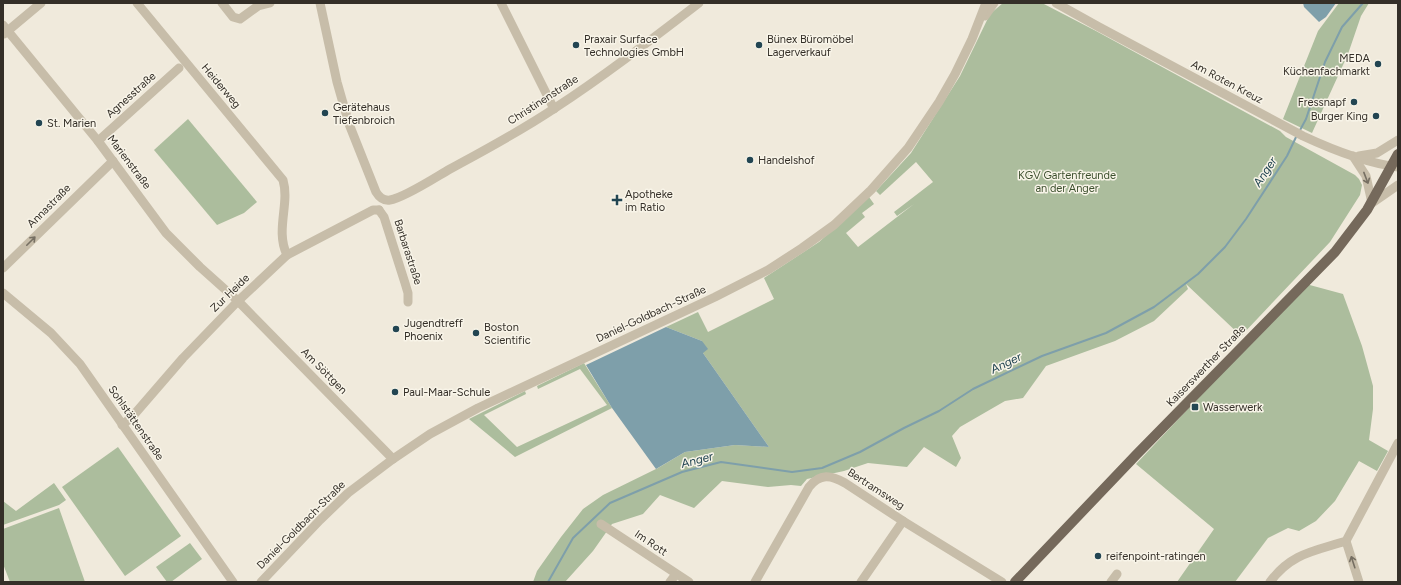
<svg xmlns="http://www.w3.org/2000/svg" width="1401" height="585" font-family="Figtree,sans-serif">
<rect width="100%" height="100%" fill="#f0eadc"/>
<g fill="#acbd9d">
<path d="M1003,3H1042L1096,31L1280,131L1286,137L1355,175L1359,179L1362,185L1360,195L1330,242L1241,336L1186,284L1188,289L1154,321L1115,341L1046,366L1023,398L1005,401L960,427L952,436L961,458L956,467L924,447L907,467L868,463L844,471L807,479L801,486L791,485L768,487L722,481L694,508L660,495L643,514L612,524L593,551L565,582H533L537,571L561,537L583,509L603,495L658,468L685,452L735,445L769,447L703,353L702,341L666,327L698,312L708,332L774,299L764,278L819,242L869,197L874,204L862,213L865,217L846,233L858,247L914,204L897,216L894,212L933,182L916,162L880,195L876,191L911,153L960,76L990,14Z"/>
<path d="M1339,3H1369L1361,16L1348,54L1312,133L1283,119L1318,31Z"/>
<path d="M188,119L257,202L244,213L217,225L154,150Z"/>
<path d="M1306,284L1343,294L1362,346L1373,386V409L1369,440L1388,451L1377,471L1359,461L1335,501L1316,521L1299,531L1288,528L1268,538L1235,582H1177L1214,529L1136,464Z"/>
<path d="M584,363L612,408L515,457L469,419L525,391L526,394L484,415L517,447L607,405L580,369L538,389L537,386Z"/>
<path d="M118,447L181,536L125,576L62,487Z"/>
<path d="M54,483L66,500L59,505L3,525V501L16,511Z"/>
<path d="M59,508L85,582H10L3,564V529Z"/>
<path d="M190,543L202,559L171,582H167L156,567Z"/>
</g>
<g fill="#7e9faa">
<path d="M1303,3H1336L1326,17L1319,22L1304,7Z"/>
<path d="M666,327L702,341L708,349L703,353L769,447L735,445L685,452L656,469L612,408L586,365Z"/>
</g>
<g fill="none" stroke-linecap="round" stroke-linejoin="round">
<g stroke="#7e9faa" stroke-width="2">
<path d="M1299,132L1306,119L1325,62L1342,27L1363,3"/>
<path d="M548,582L573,538L610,503L682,472L721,462L792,472L822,468L860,452L904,428L939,411L973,389L1042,356L1106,333L1154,307L1198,274L1225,247L1246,219L1287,156L1297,135"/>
</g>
<g stroke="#c7bda9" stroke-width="9">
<path d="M137,3L283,180C290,204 275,230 287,255"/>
<path d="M222,3L233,17L240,19L258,6L270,3"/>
<path d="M320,3L337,82L349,124L376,192C379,197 383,201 390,200C404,198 436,177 450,169C485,150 521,131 555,108C604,76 652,39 699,3"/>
<path d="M501,3L554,109"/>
<path d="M1056,3L1099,27L1303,136C1333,150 1365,163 1398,167"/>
<path d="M985,16L994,3"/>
<path d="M3,25L98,141L166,233L200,267L238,301L393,459"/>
<path d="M4,34L41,3"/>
<path d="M98,141L179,68"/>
<path d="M1353,156L1366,176L1372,203L1398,185"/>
<path d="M1359,156L1377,153L1398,140"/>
<path d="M379,210L384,217L405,283L408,293V302"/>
<path d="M3,268L113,161"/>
<path d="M3,293L51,333L80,364L233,582"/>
<path d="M122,425L132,417L183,358L238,301L287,255L373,210H379"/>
<path d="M601,524L689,582"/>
<path d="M1346,541L1359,582"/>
<path d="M261,582L320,520L348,493L393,459L430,434L478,408L715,297L768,270L802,248L834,225L871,190L908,148L939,102L955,74L972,39L986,3"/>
<path d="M670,582L676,574"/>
<path d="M755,582L809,487C820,473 831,475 845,483L903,521L1002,582"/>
<path d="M861,582L903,521"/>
<path d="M1111,582L1117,574"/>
<path d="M1270,582C1291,553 1315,551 1346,541L1398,443"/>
</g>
<path stroke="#75695b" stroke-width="10" d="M1015,582L1137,454L1335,252L1367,210L1398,154"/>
</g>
<defs><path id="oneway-shaft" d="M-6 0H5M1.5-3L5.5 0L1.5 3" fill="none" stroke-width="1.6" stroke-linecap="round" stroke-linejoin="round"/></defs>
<g stroke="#766f62">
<use href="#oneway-shaft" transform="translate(1366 178) rotate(69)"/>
<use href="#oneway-shaft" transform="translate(31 241) rotate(-45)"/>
<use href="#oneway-shaft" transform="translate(1353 562) rotate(-108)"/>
</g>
<g fill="#224552" stroke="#f8f4e8" stroke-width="1.5">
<circle cx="576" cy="45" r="4"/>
<circle cx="759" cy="45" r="4"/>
<circle cx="1378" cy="64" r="4"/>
<circle cx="1354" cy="102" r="4"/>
<circle cx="325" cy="113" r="4"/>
<circle cx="1376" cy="116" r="4"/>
<circle cx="39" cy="123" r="4"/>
<circle cx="750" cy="160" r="4"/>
<path d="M615 194h4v4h4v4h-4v4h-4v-4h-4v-4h4z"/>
<circle cx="396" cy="329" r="4"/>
<circle cx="476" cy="333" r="4"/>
<circle cx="395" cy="392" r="4"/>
<rect x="1191" y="403" width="8" height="8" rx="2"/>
<circle cx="1098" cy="556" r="4"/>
</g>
<g text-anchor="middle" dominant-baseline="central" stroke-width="3" stroke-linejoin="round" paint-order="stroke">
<g font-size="11" fill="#342f28" stroke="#f8f4e8" text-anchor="start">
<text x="584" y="39">Praxair Surface<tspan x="584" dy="13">Technologies GmbH</tspan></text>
<text x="767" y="39">Bünex Büromöbel<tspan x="767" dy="13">Lagerverkauf</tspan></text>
<text x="1370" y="58" text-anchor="end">MEDA<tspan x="1370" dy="13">Küchenfachmarkt</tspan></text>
<text x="1346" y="102" text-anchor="end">Fressnapf</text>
<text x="333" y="107">Gerätehaus<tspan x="333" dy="13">Tiefenbroich</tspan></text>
<text x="1368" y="116" text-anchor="end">Burger King</text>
<text x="47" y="123">St. Marien</text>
<text x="758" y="160">Handelshof</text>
<text x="625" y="194">Apotheke<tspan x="625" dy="13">im Ratio</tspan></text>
<text x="404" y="323">Jugendtreff<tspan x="404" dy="13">Phoenix</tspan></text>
<text x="484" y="327">Boston<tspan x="484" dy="13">Scientific</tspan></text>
<text x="403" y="392">Paul-Maar-Schule</text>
<text x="1203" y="407">Wasserwerk</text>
<text x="1106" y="556">reifenpoint-ratingen</text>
</g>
<g font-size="11" fill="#342f28" stroke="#f8f4e8">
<text transform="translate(1227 82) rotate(28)">Am Roten Kreuz</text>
<text transform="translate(221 86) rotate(50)">Heiderweg</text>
<text transform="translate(131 95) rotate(-42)">Agnesstraße</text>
<text transform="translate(543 100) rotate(-33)">Christinenstraße</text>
<text transform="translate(129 162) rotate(53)">Marienstraße</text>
<text transform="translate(49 206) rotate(-45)">Annastraße</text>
<text transform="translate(408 252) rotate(72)">Barbarastraße</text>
<text transform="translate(230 293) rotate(-44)">Zur Heide</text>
<text transform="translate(651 314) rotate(-25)">Daniel-Goldbach-Straße</text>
<text transform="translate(1206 366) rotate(-46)">Kaiserswerther Straße</text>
<text transform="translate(324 371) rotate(45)">Am Söttgen</text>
<text transform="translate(136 423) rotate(55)">Sohlstättenstraße</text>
<text transform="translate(876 489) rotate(33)">Bertramsweg</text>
<text transform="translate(301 525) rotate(-45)">Daniel-Goldbach-Straße</text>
<text transform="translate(651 543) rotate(34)">Im Rott</text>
</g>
<g font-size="11" fill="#3d502e" stroke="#f8f4e8">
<text x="1067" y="175">KGV Gartenfreunde<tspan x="1067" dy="13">an der Anger</tspan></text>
</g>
<g font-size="12" font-style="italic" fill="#224552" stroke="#f8f4e8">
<text transform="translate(1265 172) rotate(-57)">Anger</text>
<text transform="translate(1006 363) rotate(-26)">Anger</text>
<text transform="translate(697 460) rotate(-15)">Anger</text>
</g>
</g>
<rect width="1401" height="585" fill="none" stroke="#342f28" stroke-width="8"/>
</svg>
